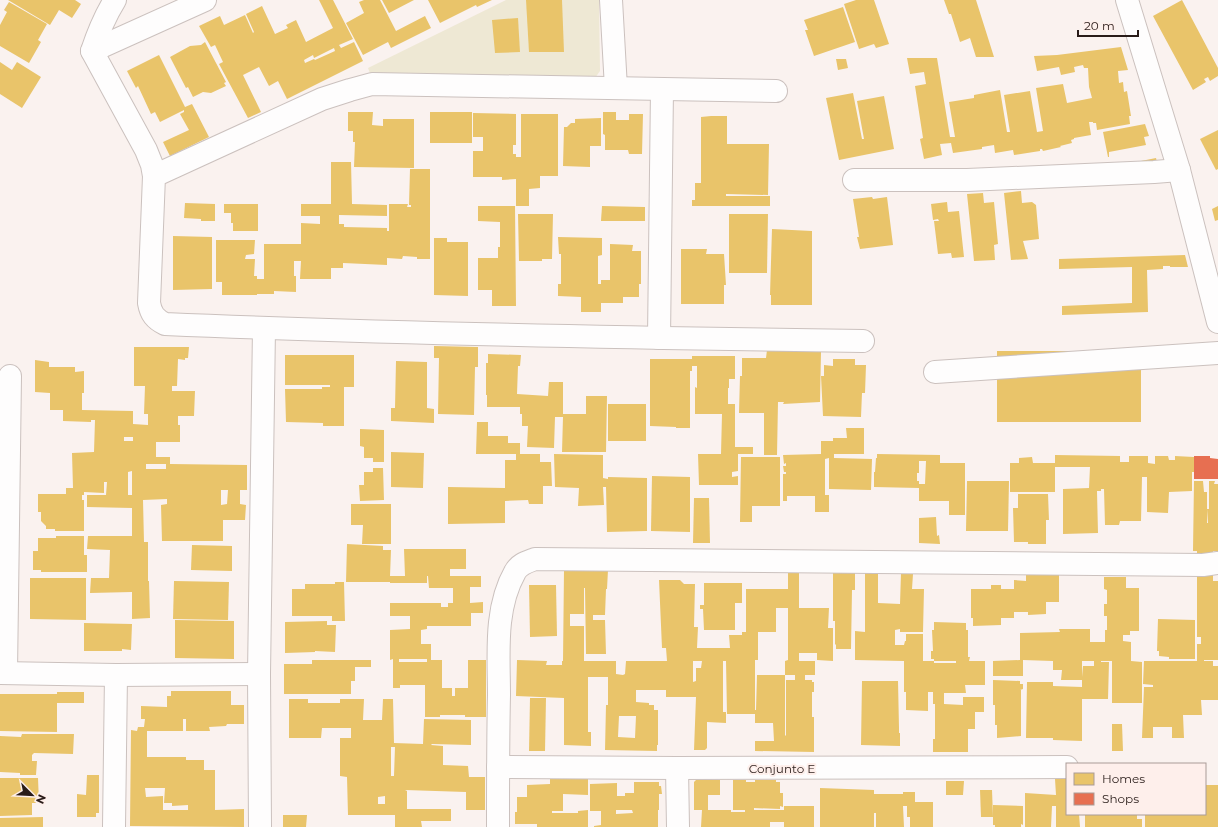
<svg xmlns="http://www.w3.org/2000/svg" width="1218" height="827" font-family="Montserrat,sans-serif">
<rect width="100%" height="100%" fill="#faf2ef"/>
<path fill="#eee8d4" d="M506,0H599L600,71L595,78L371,76L368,68Z"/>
<g fill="#e9c46a" fill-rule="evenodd">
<path d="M8,0H75L81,4L72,18L59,10L50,25Z"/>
<path d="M319,0H333L353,39L339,45L341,48L354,42L363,61L287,99L278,81L269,86L259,67L243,75L261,112L248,118L219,64L223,62L215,45L211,47L199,26L220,16L224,25L245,15L253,33L254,32L246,14L262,6L275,34L288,28L286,25L296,20L306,42L333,28ZM334,48L335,51L315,60L314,59L305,63L304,60L313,55L314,58Z"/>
<path d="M364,0H380L396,31L425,16L431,28L391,48L388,42L363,55L346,23L364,13L359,2Z"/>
<path d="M382,0H414L389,13Z"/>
<path d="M428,0H492L477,7L476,5L440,23Z"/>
<path d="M526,0H562L564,52H529Z"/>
<path d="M856,0H874L889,44L876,48L874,44L859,49L844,4Z"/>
<path d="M944,0H976L994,57H976L970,38L960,42L951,14H949Z"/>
<path d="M1182,0L1218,68V76L1210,81L1208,77L1204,79L1206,82L1193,90L1153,16Z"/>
<path d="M9,2L47,24L38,40L41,42L29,63L0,46V25L7,12L4,10Z"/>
<path d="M843,7L855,42L814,56L805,30H808L804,20Z"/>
<path d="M518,18L520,52L495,53L492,20Z"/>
<path d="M205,42L226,82L224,83L226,86L211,93L203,92L193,97L188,87L186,88L170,57L190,46L201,45Z"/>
<path d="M1121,47L1128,70L1118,71L1119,83L1123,82L1124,92L1127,91L1131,116H1129L1130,124L1097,130L1096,123H1093V122H1089L1091,135L1074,138V139L1071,140L1072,143L1060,146L1061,147L1043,151L1042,149H1040V151L1014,155L1013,150L995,153L994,145L982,147V149L953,153L951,143L940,144L942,155L924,159L920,139L923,138L915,86L926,84L924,72L910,74L907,58H937L950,137H955L949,102L974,98V95L1000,90L1007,132H1010L1004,95L1030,91L1037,132L1043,131L1036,88L1063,84L1067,103L1092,98L1089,87L1088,68H1084L1083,65L1074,67L1075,72L1061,75L1059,67L1037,71L1034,56L1057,55Z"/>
<path d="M159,55L185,107L192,104L209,137L170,156L163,142L189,130L180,114L184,112V110L160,122L155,112L151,114L138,86L136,88L127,71Z"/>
<path d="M836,59H846L848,68L838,70Z"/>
<path d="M0,62L12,70L17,62L41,77L22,108L0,94Z"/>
<path d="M853,93L862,139H864L857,101L884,96L894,149L839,160L826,98Z"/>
<path d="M348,112H373L372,125L383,126V119H414V168L354,167L355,142H353V131H348Z"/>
<rect x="430" y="112" width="42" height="31"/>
<path d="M603,112H616V120H629V114H643L642,154H629L628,150H605V135L603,134Z"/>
<path d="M473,113L516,114V145H513V154H516V157H521V114H558V176H540V188L529,189V206H516V179L502,180V177H473V151H483V137H473Z"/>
<path d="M711,116H727V144H769L768,195L726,194V196H770V206H692V200H695V183H701V117Z"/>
<path d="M601,118V146H590V167L563,166L564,127H567L571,123H575V119Z"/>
<path d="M1145,124L1149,136L1144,137L1146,145L1109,152V157H1108L1103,132Z"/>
<path d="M1218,130V169L1216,170L1200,139Z"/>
<path d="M1156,158L1158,166L1144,169L1141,161Z"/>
<path d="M331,162H351L352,204L387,205V216L339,215V224H344V227L387,228V231H389V204H408L407,207H411V205H409L410,169H430V259H417V257L403,256L402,259L387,258V265L343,263V268H331V279H300L301,261H294V276H296V292L274,291V294H257V295H222V282H216V240H255L254,254L246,255L245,259H255L254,276H257V279H264V244H301V223L320,224V216H301V204H331Z"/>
<path d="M1021,191L1022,203L1032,202L1036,205L1039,239L1023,241L1028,259L1011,260L1004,193Z"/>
<path d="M983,193L984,203L994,202L998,244L994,245L995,260L974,261L967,194Z"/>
<path d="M872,197L873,199L887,197L893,245L860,249L857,237H859L853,199Z"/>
<path d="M947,202L948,212L959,211L964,257L952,258L951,253L938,254L934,221H939L938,219L933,220L931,204Z"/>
<path d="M185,203L215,204V221H201V219L184,218Z"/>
<path d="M224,204H258V231H233V223H231V213H224Z"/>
<path d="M478,206H515L516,306H492V290H478V258H498V247H500V222L478,221Z"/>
<path d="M602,206L645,207V221H601Z"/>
<path d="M1218,206V220L1215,221L1212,209Z"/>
<path d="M518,214H553L552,259H542V261H519Z"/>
<path d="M729,214H768L767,273H729Z"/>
<path d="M772,229L812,231V305H771V295H770Z"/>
<path d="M173,236L212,237V289L173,290Z"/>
<path d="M558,237L602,238V255L598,256V284H601V280H610V244L633,245L632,251H641V284H639V297H623V303H601V312H581V297L558,296V284H561V254H559Z"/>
<path d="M434,238H447V242H468V296L434,295Z"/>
<path d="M681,249H707L706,254H724L726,285H724V304H681Z"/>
<path d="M1185,255L1188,267H1170V266H1163V269L1147,270L1148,312L1062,315V306L1132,303V267L1059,269V259Z"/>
<path d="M434,346L478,347V367H475L474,415L438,414L439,358H434Z"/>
<path d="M134,347H189L188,358H185V360L178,359L177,386H172V391H195L194,416H178V425H180V442H156V457H170V464L247,465V490H240V504L246,505L245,520H223V541H162L161,505L167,504V499L143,500L144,542H148V581H149L150,618L132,619V592L90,593L91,578H109L110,550L87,549L88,536H132V508L87,507V495H106L107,482H104V493L84,492V495H82V500H84V531H55V529H46V526L41,521V512H38V494H66V488H73L72,453L94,452L95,420H91V422L63,421V410H50V393L35,392V360L49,362V367H75V372L84,371V393H82V410L133,411V424L148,425V414H144L145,386H134ZM124,437H133V441H124ZM146,464H166V469H146ZM132,471V495H128V472ZM221,490H228L227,504L221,505Z"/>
<path d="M767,350H793V352H821L820,402L783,404L784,402H778L777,455H764V413H739L740,376H742V358H766Z"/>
<rect x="997" y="351" width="144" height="71"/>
<path d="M488,354L521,355L520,366H518L517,394L548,396L549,382H563V414H586V396H607L606,452H562L563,417H555L554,448L527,447L528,426H522V414H520V407H487V395H486V363H488Z"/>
<path d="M285,355H354V387H344V426H323V423L286,422L285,389H322V387H330V385H285Z"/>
<path d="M692,356H735V379H729V388H728V404H735V447H753V454H738V471L732,472V477L738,476V485H699L698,454H721L722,414H695V387L697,388V366H692V371H690V428H676V427L650,426V359H692Z"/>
<path d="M833,359H855V365H866L865,393H862L861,417L823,416L821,376H824V365L833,366Z"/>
<path d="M396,361L427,362V408L434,409V423L391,421V408H395Z"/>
<rect x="608" y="404" width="38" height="37"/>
<path d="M477,422H488V436H508V443H520V454H540V462H551L552,486H543V504H529L528,500L505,501V523L448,524V487L505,488V460H516V454H476Z"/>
<path d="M846,428H864V454H834V458L872,459L871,490L829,489V458L825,459V495H829V512H815V496H787V501H783V474H786V472H784L783,466H786V463L784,464L783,455L821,454V441H833V438H847Z"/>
<path d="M360,429L384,430V462H373V458H364V447L360,446Z"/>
<path d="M391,452L424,453L423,488L391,487Z"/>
<path d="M554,454L603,455V478L608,479V477L647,478V531L607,532L606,487H603L604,505L578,506L579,488L555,487Z"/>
<path d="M877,454L940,455V463H965V515H949V501H919V488L874,487V472H875L876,458H877ZM919,461H926L925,484H919V481H917V473H919Z"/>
<path d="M1055,455L1120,456V462H1129V456H1148V463L1155,464V456H1168L1169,460H1175V456L1194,457V472H1192V491L1169,492L1168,513L1147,512V477H1142L1141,521H1120L1119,525H1105L1104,489H1101V491H1097L1098,533L1063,534V489L1089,488L1090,467H1055V492H1010V463H1019V458L1032,457L1033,463H1055Z"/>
<path d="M741,457H780V506H752V522H740Z"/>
<path d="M373,468H383L384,500L360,501L359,485H364V472H373Z"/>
<path d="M652,476L690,477V532L651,531Z"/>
<path d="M967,481H1009L1008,531H966Z"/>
<path d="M1194,481H1203L1204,492H1207V523H1208L1207,509H1209V481H1215L1214,484H1218V551H1213V581H1218V660H1204V661H1213V666H1218V700H1201L1202,715H1183L1184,738H1172V727H1153V738H1142L1144,687H1153V685L1143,684L1144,661H1197V644H1201V637H1197V551H1193Z"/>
<path d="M1018,494H1048L1049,520H1046V544H1028V542H1014L1013,508H1018Z"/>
<path d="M694,498H709L710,543H693Z"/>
<path d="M351,504H391V544H362L363,525H351Z"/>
<path d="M936,517L937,536L939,535L940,544L919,543V518Z"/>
<path d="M56,536H84V555H87V572H41V570H33V551H38V538H56Z"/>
<path d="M347,544L383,546V550H391L390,576H405L404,549H466V569H450V576H481V587H470V603L483,602V613H471V626H427V629L421,630V644H431V660H442V688H452V696H455V688H468V660H486V717H465V715H440V717H425V685H400V688H393V659L390,660V630L410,629V616H390V603H441V607H448V603H453V588H429L428,576H427V583H390V582H346ZM399,659H427V662H399Z"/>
<path d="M192,545L232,546V571L191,570Z"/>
<path d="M564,570H608L607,589H606L605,615H593V620H605L606,654H586L585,588H584V614H570V626H584V661H616V674L623,675L625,674L626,661H667L666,648H662L659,580H680L684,584H695L694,627H698L697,648H730L729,635H742V632H746V589H788V573H799V608H829L828,628H833V661L817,660V653H799V661H815V675H805V680H812V682H814V692H812V717H814V752L755,751V741H774L773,723H755V714H727L726,661H723V712H726V723L707,722V748L705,750H694L696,697H666V690H636V702L649,703V705H654V710H658V745H657V751L605,750L606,705H608V677H588V732H591V746L564,745V698L516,696L517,660L547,661L546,665H562V661H563ZM776,608H788V660L785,661V675H757L756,710H755V660H758V632H776ZM693,661H702L701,668H696V681L693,682ZM785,675H795V680H786V736L785,735ZM619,716H636L635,738L618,737Z"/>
<path d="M833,572H855V590H852L851,649H836V644L835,645V621H833Z"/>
<path d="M865,573H878V603L900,604L901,573L913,574L912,589H924L923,632H900V629L895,630V645H904L905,641H906V634H923V661H934V659H931V651H933L932,630H934V622L966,623V630H968V657H970L969,661H985V685H965L966,693H944V704L963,705V697H984V712H975V729H968V752H933V739H935V704H933V692H928V711L906,710V692H904V661L855,660V631L865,632ZM934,661H956V663H934Z"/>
<path d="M1026,573H1059V602H1046V614L1028,615V612H1014V618H1001V625L973,626V618H971V589H991V585H1001V589H1014V580L1026,581Z"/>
<path d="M1104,577H1126V588H1139V631H1130V635H1123V641L1131,642V661L1142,662V703H1112V661H1101V662H1109L1108,699H1082V741L1053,740V738H1026L1027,682H1053V686L1082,687V680H1061L1062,670H1053V661L1023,660V676H993V661L1020,660V633L1060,632L1059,629H1090V642H1105V630H1107V616H1104V604H1107V590L1104,589ZM1082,661H1094V666H1083L1082,677Z"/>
<path d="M30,578H86V620L30,619Z"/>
<path d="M174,581L229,582L228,620L173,619Z"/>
<path d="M335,582H344L345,621H332V616H292V589H305V584H335Z"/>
<path d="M704,583H742V603H735V630H704L703,609H700V605H704Z"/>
<path d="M529,585H556L557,636L530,637Z"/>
<path d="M1158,619L1195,620V659H1169V657L1159,656V651H1157Z"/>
<path d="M175,620L234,621V659L175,658Z"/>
<path d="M327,621V625H336L335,652L315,651V652L285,653V622Z"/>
<path d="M84,623L132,624L131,650L122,649V651H84Z"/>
<path d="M312,660H371V667H355V681H351V694H284V664H312Z"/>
<path d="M993,680L1020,681V684H1023V689L1020,690H1021V736L997,738V725H995V705H993Z"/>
<path d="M862,681H898L899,728V733H900V746L861,745Z"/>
<path d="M171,691H231V705H244V724H227L226,726L209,727L210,731H186V719H183V731H147V757H186V760H204V770H215V810L244,809V827L130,826L131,730L137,731L138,727H144L145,719H141V706L167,707V696H171ZM145,788H165L164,803H172V806L188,805V810H163V796L146,797Z"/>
<path d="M57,692H84V703H57V732L0,731V694H57Z"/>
<path d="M530,698H546L545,751H529Z"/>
<path d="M289,699H308V703H340V699H364L363,720H382L383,699H393L394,743L423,744L424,719L471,720V745L432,744L431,745L443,746V765L468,766L469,777H485V810H466V792L405,790L407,791V809H451V821H421L422,827H395V815H348L347,777L340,776V738H351V728H322L321,738H289ZM391,747H395L394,776H391ZM385,796V804H378V797Z"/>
<path d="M1112,724H1122L1123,751H1112Z"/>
<path d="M22,734H74L73,754L34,753L32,755V761H37L36,775H20V773L0,772V736L21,737Z"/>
<path d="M87,775H99V813H96V817H77V794L86,795Z"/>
<path d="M0,778H38L39,803H32V815L0,816Z"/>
<path d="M550,779H588V795L563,794V811H552V813H578V811L588,810V827H537V824H515V812H517V797H527V785L550,784Z"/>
<path d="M1055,779H1067V814H1079L1080,827H1056V806H1052L1051,827H1025V793L1056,795Z"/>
<path d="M696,780H720V795H708V810H731V812H745V810H733V780H746V782H755V780H776V782H780V793H783V807L780,806V809L754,808V810H784V806H814V827H784V822H770V827H701L702,810H694V782Z"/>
<path d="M946,781H964L963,795H946Z"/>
<path d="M634,782H659V786H661L662,794H659V810H658V827H594V826L601,825V811H590V784L617,783V796H625V793H634ZM616,810H632L633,813L616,814Z"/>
<path d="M1205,785H1218V827H1145V814L1202,815V814H1205Z"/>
<path d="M820,788L874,790V794H903V792H915V802H933V827H910V817H907V806H903L904,827H876V813H874V827H820Z"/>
<path d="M980,790H992L993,817H981Z"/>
<path d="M993,805L1023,806V825L1021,824V827H995V825H993Z"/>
<path d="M1112,814H1137V819H1142V827H1085V815Z"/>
<path d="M283,815H307L306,827H283Z"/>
<path d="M43,817V827H0V818Z"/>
</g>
<path fill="#e76f51" d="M1194,456H1210V458L1218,459V479H1194Z"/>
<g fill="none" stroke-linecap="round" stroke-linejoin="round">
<g stroke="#cbc1be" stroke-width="24">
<g id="minor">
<path d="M115,0C105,16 98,33 92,51L146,150L152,165L154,176"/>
<path d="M611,0L616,88"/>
<path d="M1127,0L1179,170L1218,322"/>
<path d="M92,51L205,0"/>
<path d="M776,91L372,84L350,90L322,99L154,176L149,303C151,314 155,319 165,324C397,334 630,338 863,341"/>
<path d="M854,180H967L1154,172L1179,170"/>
<path d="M659,338L662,89"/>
<path d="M935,372L1218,353"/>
<path d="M0,673L116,675L259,674"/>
<path d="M6,673L10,376"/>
<path d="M498,767L677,768L1067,767"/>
<path d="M677,768L678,827"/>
<path d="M114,827L116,675"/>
<path d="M260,827L259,674L264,328"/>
<path d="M498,827C498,783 498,739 499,695C499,655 494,609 515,572C519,564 527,562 535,559L1203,565L1218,563"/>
</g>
</g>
<use href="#minor" stroke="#fefdfd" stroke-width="22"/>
</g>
<g text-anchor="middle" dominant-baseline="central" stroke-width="4" stroke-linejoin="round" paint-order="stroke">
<g font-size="12" fill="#291c19" stroke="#feefeb">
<text x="782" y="768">Conjunto E</text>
</g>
</g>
<rect x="1066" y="763" width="140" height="52" fill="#feefeb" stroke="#a99b97"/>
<rect x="1074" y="773" width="20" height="12" fill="#e9c46a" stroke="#a99b97"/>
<text x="1102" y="783" font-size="12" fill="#291c19">Homes</text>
<rect x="1074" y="793" width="20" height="12" fill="#e76f51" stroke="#a99b97"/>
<text x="1102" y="803" font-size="12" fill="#291c19">Shops</text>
<g transform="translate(32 795) rotate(114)" stroke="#feefeb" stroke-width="3" paint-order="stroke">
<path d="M0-3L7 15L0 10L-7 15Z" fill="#291c19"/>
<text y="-6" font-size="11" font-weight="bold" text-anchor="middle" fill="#291c19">N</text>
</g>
<path d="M1078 30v6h60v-6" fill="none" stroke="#291c19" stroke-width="2"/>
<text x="1084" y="30" font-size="12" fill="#291c19" stroke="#feefeb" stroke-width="3" paint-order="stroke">20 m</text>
</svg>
